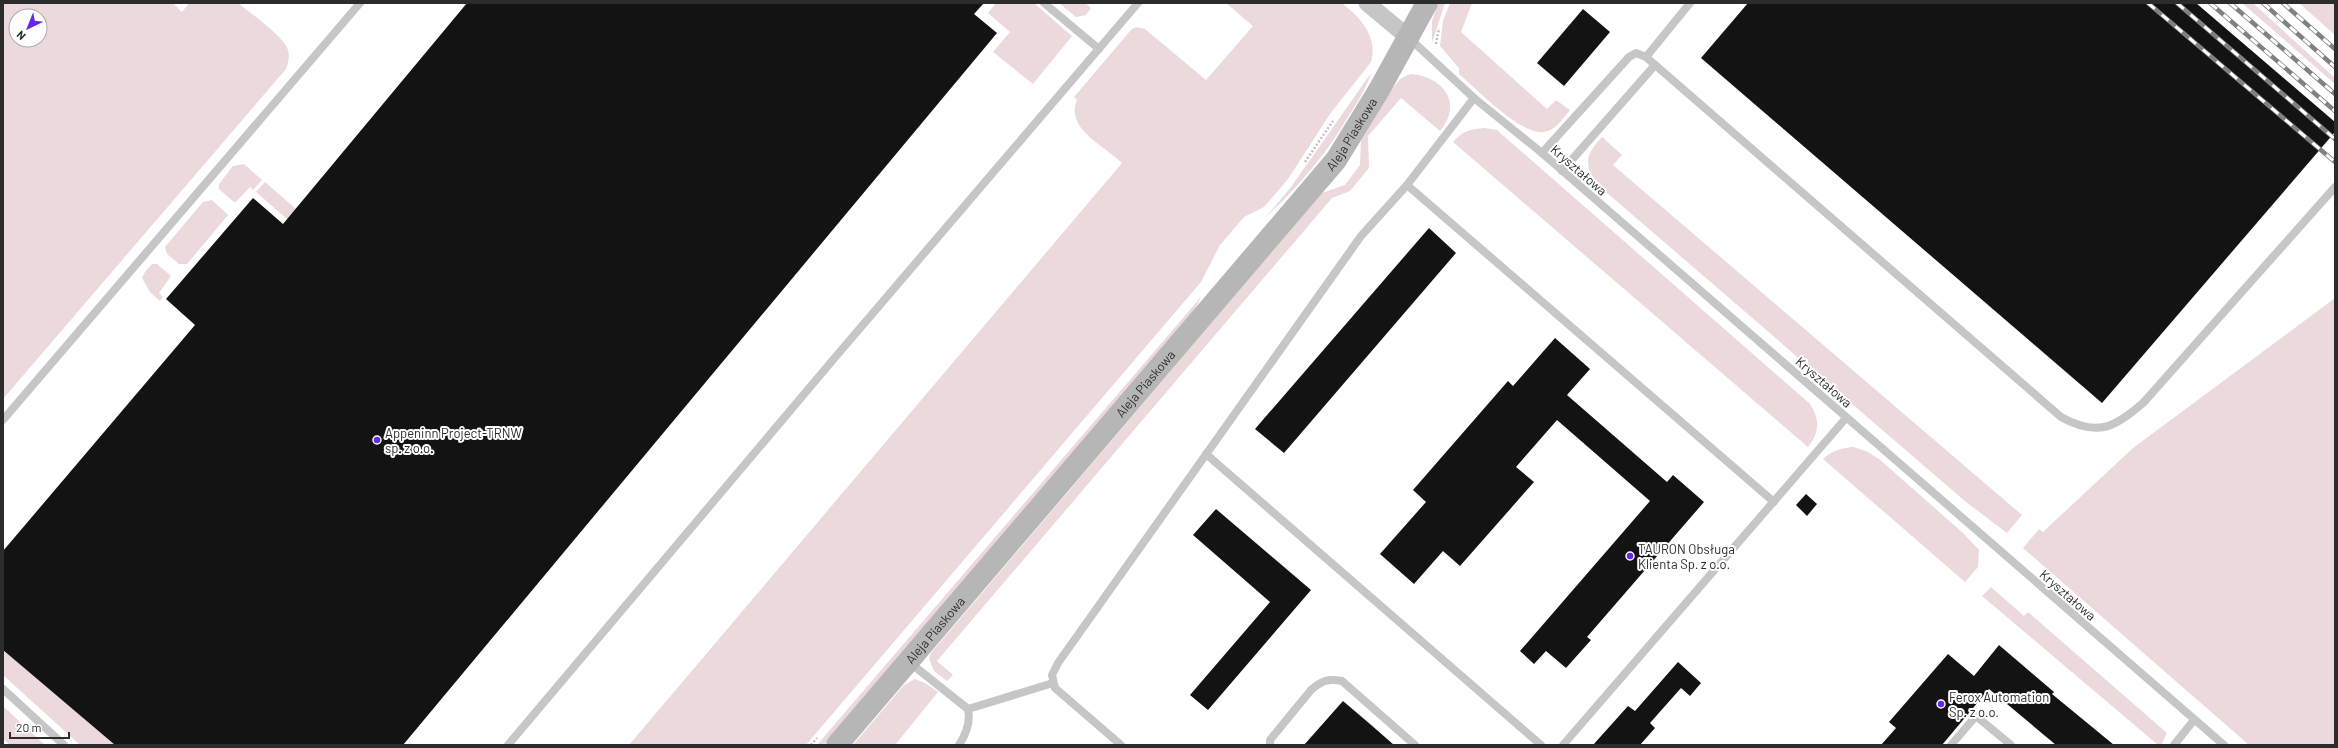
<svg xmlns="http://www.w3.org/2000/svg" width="2338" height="748" font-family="Barlow,sans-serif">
<rect width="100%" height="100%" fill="#fff"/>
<g fill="#ebd9dc" fill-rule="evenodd">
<path d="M3,3H173L182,12L189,3H238C250,13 284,36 288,50C290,57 288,63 286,69L3,399ZM16,16H40V40H16Z"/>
<path d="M996,3H1034L1072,36L1033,84L993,52L1010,32L988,13Z"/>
<path d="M1059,3H1085L1091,8L1086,15L1076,17Z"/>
<path d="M1226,3H1342C1361,18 1378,37 1371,62L1330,114L1288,179L1264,207L1244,217L1220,245L1201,282L806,745H629L1122,163C1104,145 1065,129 1077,100L1074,97L1131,30L1136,27L1145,29L1206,80L1253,26Z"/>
<path d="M1438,3H1445L1432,43V21Z"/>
<path d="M1450,3H1472L1461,32L1547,109L1556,100L1570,110C1563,118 1555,131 1544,132C1520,135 1477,89 1459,74V68L1440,46L1443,21Z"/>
<path d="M2242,3H2253L2335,78V84Z"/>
<path d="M2299,3H2335V35Z"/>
<path d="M1371,73C1366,89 1357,103 1348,117C1324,157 1300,185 1266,217L1291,187Z"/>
<path d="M1410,74C1442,76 1464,102 1440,131L1401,98L1368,136L1369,168L1350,191L1332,198L937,661L953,675L947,681L934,671L929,659L931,653L1322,193L1345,185L1360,165L1361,140L1392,89L1400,79Z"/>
<path d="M1484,128L1497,130L1809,403C1820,418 1820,432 1808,447L1453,142C1462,132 1469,129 1484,128Z"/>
<path d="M1602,137L1622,155L1613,165L2022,515L2007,533L1966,502L1599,186C1584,166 1584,156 1602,137Z"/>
<path d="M244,164L262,180L253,190L250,187L236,202H234L219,189V184L233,166Z"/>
<path d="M265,182L296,209L287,219L256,192Z"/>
<path d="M212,200L228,215L187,264H179L167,254L165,247L203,202Z"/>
<path d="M152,264H157L171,276L159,293L163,297L160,301L150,292L142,278L145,272Z"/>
<path d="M1201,297L1195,309L1181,326L824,745H817Z"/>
<path d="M2335,298V745H2249L2023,548L2039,529L2043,532L2133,448Z"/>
<path d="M1853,447L1866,451L1879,459L1963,533L1979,550L1978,567L1965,582L1823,459C1832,451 1840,448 1853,447Z"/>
<path d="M1991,587L2024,616L2028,612L2167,733L2161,745H2158L1982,596Z"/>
<path d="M3,650L115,745H80L3,675Z"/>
<path d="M915,679L925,683L938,692L895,745H853L904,685Z"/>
<path d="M3,706L45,745H10L3,739Z"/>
</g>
<g fill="#131313">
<path d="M467,3H984L974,14L997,33L403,745H115L3,650V551L195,325L166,299L253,198L283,224Z"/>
<path d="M1748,3H2196L2335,122V132L2102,403L1701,58Z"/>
<path d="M1583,9L1610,32L1564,86L1537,63Z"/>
<path d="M1429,228L1456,253L1284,453L1255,429Z"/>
<path d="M1555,338L1590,369L1567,395L1667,482L1673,475L1704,502L1587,637L1591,640L1566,668L1546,651L1534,664L1520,651L1650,501L1557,420L1516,467L1534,482L1460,566L1443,551L1414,584L1380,554L1426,502L1413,490L1508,381L1513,386Z"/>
<path d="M1806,494L1817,504L1807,516L1796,505Z"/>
<path d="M1216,509L1311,590L1208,710L1190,695L1270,602L1193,535Z"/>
<path d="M1999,645L2054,692L2052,694L2114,745H2056L1989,689L1942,745H1881L1896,728L1889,722L1948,654L1974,676Z"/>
<path d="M1678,662L1701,683L1690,696L1681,688L1650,723L1655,728L1640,745H1593L1628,706L1635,711Z"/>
<path d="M1343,701L1370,724L1394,745H1304Z"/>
</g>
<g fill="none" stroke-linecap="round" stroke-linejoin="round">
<g stroke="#c0c0c0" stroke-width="2.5" stroke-dasharray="2 2" stroke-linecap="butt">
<path d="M1436,44L1439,28"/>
<path d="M1305,162L1333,121"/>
<path d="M811,745L817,738"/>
</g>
<g stroke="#c6c6c6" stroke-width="8">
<path d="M1044,3L1099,49"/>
<path d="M1690,3L1646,57L2061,417C2097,437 2115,428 2144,402L2335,187"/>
<path d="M1409,38L1474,98L1542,153L2224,745"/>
<path d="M1542,153L1629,57L1636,53L1646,57"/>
<path d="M1562,171L1655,65"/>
<path d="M1407,185L1774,502"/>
<path d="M3,420L360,3"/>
<path d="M1206,454L1541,745"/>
<path d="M909,662L968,709C971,722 966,734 959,745"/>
<path d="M3,689L64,745"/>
<path d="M968,709L1053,683"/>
<path d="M508,745L832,361L1138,3"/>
<path d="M1121,745L1055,688L1052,675L1058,663L1361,236L1407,185L1474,98"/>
<path d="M1270,745V740L1311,690C1321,681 1328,678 1342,681L1415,745"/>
<path d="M1563,745L1846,418"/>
<path d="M1951,745L1976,716L2011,745"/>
<path d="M2174,745L2194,720"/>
</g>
<path stroke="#c6c6c6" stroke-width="17" d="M1367,3L1409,38"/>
<path stroke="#b6b6b6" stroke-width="22" id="s1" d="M837,745L1336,160L1379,90L1427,3"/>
<g stroke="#818181" stroke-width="4.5">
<g id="rail">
<path d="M2148,3L2335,162"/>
<path d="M2177,3L2335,139"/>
<path d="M2210,3L2335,111"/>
<path d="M2230,3L2335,94"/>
<path d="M2263,3L2335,67"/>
<path d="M2283,3L2335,49"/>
</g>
</g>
<use href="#rail" stroke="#fff" stroke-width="3" stroke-dasharray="9" stroke-linecap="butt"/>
</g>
<g fill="#6428ea" stroke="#fff" stroke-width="1.5">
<circle cx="377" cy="440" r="4"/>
<circle cx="1630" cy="556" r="4"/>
<circle cx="1941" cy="704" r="4"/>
</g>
<g text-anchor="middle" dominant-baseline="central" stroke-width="4" stroke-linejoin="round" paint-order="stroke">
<g font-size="13" fill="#2c2c2c" stroke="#fff">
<text stroke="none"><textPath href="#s1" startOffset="799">Aleja Piaskowa</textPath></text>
<text transform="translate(1579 170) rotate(41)">Kryształowa</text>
<text transform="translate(1824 382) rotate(41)">Kryształowa</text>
<text stroke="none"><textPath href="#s1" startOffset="475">Aleja Piaskowa</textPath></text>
<text transform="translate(2068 595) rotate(41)">Kryształowa</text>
<text stroke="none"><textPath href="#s1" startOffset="151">Aleja Piaskowa</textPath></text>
</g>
<g font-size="13" fill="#2c2c2c" stroke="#fff" text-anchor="start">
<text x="385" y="433">Appeninn Project-TRNW<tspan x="385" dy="15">sp. z o.o.</tspan></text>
<text x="1638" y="549">TAURON Obsługa<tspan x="1638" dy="15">Klienta Sp. z o.o.</tspan></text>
<text x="1949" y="697">Ferox Automation<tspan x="1949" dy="15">Sp. z o.o.</tspan></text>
</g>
</g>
<rect width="2338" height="748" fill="none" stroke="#2c2c2c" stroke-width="8"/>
<g transform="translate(28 28) rotate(223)"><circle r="19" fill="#ffffff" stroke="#ababab"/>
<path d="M0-3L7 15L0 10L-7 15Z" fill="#6428ea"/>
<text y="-6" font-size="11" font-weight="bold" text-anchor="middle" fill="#2c2c2c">N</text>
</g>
<path d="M10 732v6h59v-6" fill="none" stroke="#2c2c2c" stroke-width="2"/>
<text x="16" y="732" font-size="12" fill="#2c2c2c" stroke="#ffffff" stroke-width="3" paint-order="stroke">20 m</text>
</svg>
